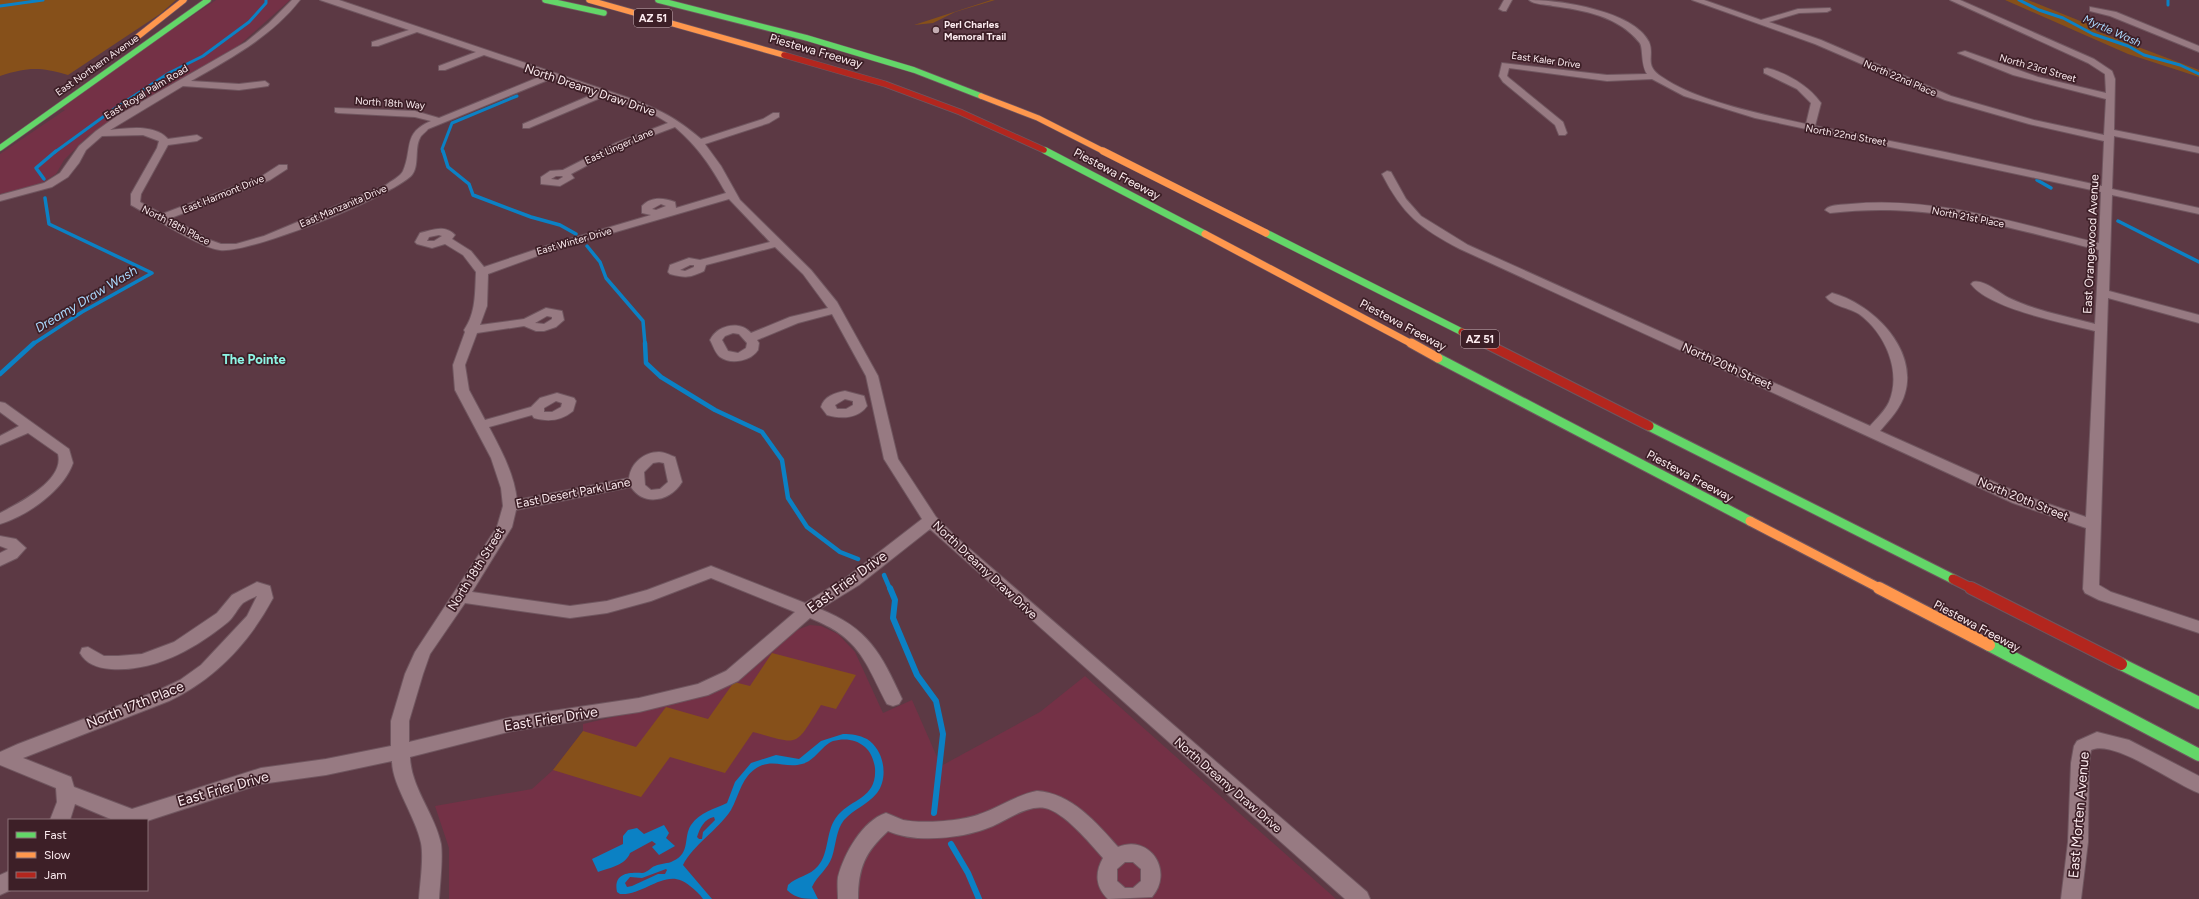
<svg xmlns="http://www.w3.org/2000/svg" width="2199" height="899" font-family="Figtree,sans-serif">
<rect width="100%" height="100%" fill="#5c3944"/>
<g fill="#743146">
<path d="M216,0H290L237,47L114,118L88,136L64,160L56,174L43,182L24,189L0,194V154L65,110L61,109L144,48Z"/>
<path d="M810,625L821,626L838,634L855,652L883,713L912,700L941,766L1040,712L1085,676L1336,899H449V848L435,806L532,789L553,770L583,731V724L712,694L746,675L797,630Z"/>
</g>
<g fill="#86501a">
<path d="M0,0H176L160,14L68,75C39,67 29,67 0,76Z"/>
<path d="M991,0H995L955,12L933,23L914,25Z"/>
<path d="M2005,0H2028L2095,27L2096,31L2199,70V77L2128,54Z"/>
<path d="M772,653L856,675L836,709L821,705C794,748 801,745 753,732L725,773L670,757L641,797L553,770L583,731L636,747L666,707L708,719L734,682L750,686Z"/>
</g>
<g fill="#0b81c4" fill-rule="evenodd">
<path d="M843,734C852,734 859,735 867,739C884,750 889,777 877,793C867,805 854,809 844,820C836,830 836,845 832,857C828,869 817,876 812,887L818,899C806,899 796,899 787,890L788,885C797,876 810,876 818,866C830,852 825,830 838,815C853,798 877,798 875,768C874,761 871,752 865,747C856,739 844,738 833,741C821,746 815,761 802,764C785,769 772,757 755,769C741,779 739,796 731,810C718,830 693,845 683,865L712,899H703C700,894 695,890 690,886C667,865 645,896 620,894L617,892C613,873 629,872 642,873C647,873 651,867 655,866C661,863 668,864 673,861C691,853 683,837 691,825C700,812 714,809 727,803L735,782L751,763L776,755L799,759L821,741ZM714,817L715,820L703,832L702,839H699L697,837C700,828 704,819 714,817ZM666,869L667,870L665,874H658L632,886L627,887L625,883L630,877L642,878Z"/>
<path d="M664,825L669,833L666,838L675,846L659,855L652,847L656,844L652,841L630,853C626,865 609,868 598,872L592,859L623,844V836L628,830L637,828L644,834Z"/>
</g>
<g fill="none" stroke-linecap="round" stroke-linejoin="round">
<g stroke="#0b81c4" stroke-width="3">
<path d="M2019,0L2039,10L2063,18L2093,34L2128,46L2144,55L2180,65L2199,74"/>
<path d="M2168,0V5"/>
<path d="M0,6L43,0"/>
<path d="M55,152L114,109L169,73L203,56L249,22L266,3V0"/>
<path d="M443,152L442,149L452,123L517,96"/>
</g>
<g stroke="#0b81c4" stroke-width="3.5">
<path d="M443,151L448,167L469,184L473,195L531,217L560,225L576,234"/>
<path d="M44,179L36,168L56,151"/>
<path d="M2037,180L2051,188"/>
<path d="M2118,221L2199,262"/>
<path d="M587,246L600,262L606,278L643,321L645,344"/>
<path d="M33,344L82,312L152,273L49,224L45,198"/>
</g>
<g stroke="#0b81c4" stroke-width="4.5">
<path d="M645,343L646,363L661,377L715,410L762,432L782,460L788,498L807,527L840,552L858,559"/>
<path d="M0,374L34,343"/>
<path d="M884,575L890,589"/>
</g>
<g stroke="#0b81c4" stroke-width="6">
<path d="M890,588L895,600L893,618L917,675L936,701L943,734L934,813"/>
<path d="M951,844L968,873L979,899"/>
</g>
<g stroke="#70565f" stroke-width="2">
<g id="street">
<path d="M292,0H300C271,37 231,58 191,81L239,84L265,81L269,84L268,86L239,90L183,86L110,130C128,128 155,124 168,139L197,135L202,138L197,141L168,145L141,194L140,202L162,214L262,176L279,165H287V169L270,180L171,218L210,240L221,244H236L264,236L386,185C391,181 401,176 403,171C413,149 402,133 431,121L415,117L338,113L335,112V108L415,111L439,118L544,75L484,55L445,70H439V66L476,52L417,32L378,46H372V42L409,30L320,0H339L629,98C660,110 675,117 701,139L763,119L773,113H779V117L769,123L705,144L721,166L740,200L811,270L837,302L878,376L898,459L936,517L957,538L1367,892L1370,899H1345L930,529L859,585L820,609C868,628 881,653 902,699L899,704L893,706L887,704C864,660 860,638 810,618L738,681L708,695L639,712L512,731L410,757C411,788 435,814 441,844C443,859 440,883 439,899H419C420,883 424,858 421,843C416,817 392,785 392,761L326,775L261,784L147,821L113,820L75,804L70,820H50L57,802L56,788L0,765V752L18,744L157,691L180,680L201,665L247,616L257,596C252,598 247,600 243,603C237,609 234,617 228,622C195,649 154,672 111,669C98,668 86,664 80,653L82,648L88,647L104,656H118L142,654L174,642L217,613L232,595L257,582L270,586L273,598C249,643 215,679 169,701L23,758L71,777L74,787L132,809L261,768L326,759L391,746V721L405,674L415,652L497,527L503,506L501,488L491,458L455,390L453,365L465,332L464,330C476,313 475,293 476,272L463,255L445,244L432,248L417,244L415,242L420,233C432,230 445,224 455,235L452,239L471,251L484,267L546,246L651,215L642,213V206C651,196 664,198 675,202L676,208L726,193C710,165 699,148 675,127L622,147L571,174L574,178L560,186L541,184V177L550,171L563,170L616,143L668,123L655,115L605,96L529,128H523V124L596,93L553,78L428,129C426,132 421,135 420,138C414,148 420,167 411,176C389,197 250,254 220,250C200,248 151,216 131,205V194L157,148L159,141L143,135L102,136L86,150L79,163L68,177L52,187L0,201V195L44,183L60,173L79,146L96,131L117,116L246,42L269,23ZM556,176H562L563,177L558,180L551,179ZM729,199L770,242L700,260L689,258L670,265L668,272L670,274C686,278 689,278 704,271L706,265L775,247L803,274L828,308L790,317L751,333C740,320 717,325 710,340C713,345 715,353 720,357C731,365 751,361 758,350L759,343L757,340L798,323L832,314L866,376L884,459L922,519L847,577L805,603L711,566L647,590L607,601L570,606L472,592L512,527L516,510L631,487C644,507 671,501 682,482L675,457C670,455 664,452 659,452C644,452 631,463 629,478L517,500C514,473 501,450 489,427L532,415L534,418C548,422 561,421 573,411L576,401L574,398L557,393L540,398L531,407L485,420L469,390L465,365L477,333L524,326L536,331H544L556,327L564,320L562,311L546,308L524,319L480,325L487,306L488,274L554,250ZM661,204L666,206L656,210L652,209ZM439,235L442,236L434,241H427L429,237ZM690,265H694V267L685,271L680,270ZM547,316L552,317V319L544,324L535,323ZM733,333L739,334L747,343L746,348L738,353L728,351L722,340L725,336ZM556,401L562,403L561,407L552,412H544V408ZM659,462L664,463L668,482L660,489L651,490L645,485L644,472L653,463ZM711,578L795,612L726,671L698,684L639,698L512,717L409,742V721L423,674L430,654L465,603L570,618L607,613L651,601Z"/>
<path d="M1504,0H1512L1506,11H1503L1499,9Z"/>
<path d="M1529,0C1560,0 1634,11 1649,42C1655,56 1643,65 1662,77C1696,101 1765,115 1806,124L1811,103L1797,89L1764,73V69L1767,68C1787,73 1809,86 1821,103L1815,126L1945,152L2102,186L2104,141L2029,124L1945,100L1815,44L1692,0H1704L1761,20L1798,9L1830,8L1831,10L1827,12L1799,13L1769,22L1821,40L1951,96L2034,120L2104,135L2106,99L2013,75L1958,53L1965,51L2038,77L2106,93L2105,74L2088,63L1950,0H1960L2094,59L2112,71L2115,79L2114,130L2199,147V153L2114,136L2112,189L2199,208V214L2112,195L2109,291L2199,315V323L2108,298L2099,585L2111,592L2199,621V633L2099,600L2085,593L2083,589L2086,528L2013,503L1460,249C1420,228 1403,215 1382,174L1387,171L1391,172L1406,199L1421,216L1468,245L1870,426C1876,419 1885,411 1889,402C1902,371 1885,333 1859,314C1850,308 1832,306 1826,297L1832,293C1871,303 1918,348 1905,393C1901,408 1890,419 1880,431L2023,495L2086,517L2095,331C2065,323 1989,309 1971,284L1973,282C1984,279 1999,293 2009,298C2036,311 2066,316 2095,324L2099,250C2004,227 1930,201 1830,213L1825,210C1829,204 1843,205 1851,204C1936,196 2017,224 2099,243L2101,192L1755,118L1684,96L1652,79L1607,81L1509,68L1507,76L1509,78L1563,122L1567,133L1565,135H1559L1555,125L1503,82L1499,76L1502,63L1607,75L1647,74C1640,63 1644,47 1639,42C1618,16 1583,10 1553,6C1546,4 1534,5 1529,0Z"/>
<path d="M2090,7L2116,12L2199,46V52L2110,16L2090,11Z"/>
<path d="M845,391L864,396L867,406C858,419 841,419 827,415L821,407C824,396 835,393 845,391ZM845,399L853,401V405L846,409H837L835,405Z"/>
<path d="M0,402L5,403L69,449L73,463C64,490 27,516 0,524V513C19,503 65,480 58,454L28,433L0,445V436L19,426L0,412Z"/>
<path d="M0,536L16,539L26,548L17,558L0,566V553L8,549L0,546Z"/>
<path d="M2097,732L2129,740L2199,776V793C2174,784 2114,739 2091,750L2089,763L2088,842L2081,899H2061L2068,842L2071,763L2074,746L2077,741Z"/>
<path d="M1037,791C1071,793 1097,823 1118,847C1150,834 1174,871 1152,897L1108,899C1095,887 1095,872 1103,858C1090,843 1064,812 1045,808C1027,805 1009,819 993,826C966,838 916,844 888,831C865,852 858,868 858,899H838C838,892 837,884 838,877C844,854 862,821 886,813C892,815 897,818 903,820C921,824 964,821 980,814C1000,807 1016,795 1037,791ZM1125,862H1133L1141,869V881L1133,888H1125L1117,881V869Z"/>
<path d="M9,871V890H11L0,895V875Z"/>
</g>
</g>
<g stroke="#70565f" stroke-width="7">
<g id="fast-far3">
<path d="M545,0L604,13"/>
<path d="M658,0L807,38L914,70L981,96"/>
<path d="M0,148L208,0"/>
<path d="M1044,150L1048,152"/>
</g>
</g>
<g stroke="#70565f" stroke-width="8">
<g id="fast-far2">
<path d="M1046,151L1205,234"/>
<path d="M1266,233L1462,332"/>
</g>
</g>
<g stroke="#70565f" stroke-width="11">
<g id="fast-far1">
<path d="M1438,358L1750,521"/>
<path d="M1649,426L1953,579"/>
</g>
</g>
<g stroke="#70565f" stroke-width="14">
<g id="fast">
<path d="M1989,645L2199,755"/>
<path d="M2121,664L2199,703"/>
</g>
</g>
<g stroke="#70565f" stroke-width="7">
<g id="slow-far3">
<path d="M589,0L784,55"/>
<path d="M136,38L184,0"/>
<path d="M981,96L1038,118L1105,152"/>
</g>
</g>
<g stroke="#70565f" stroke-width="8">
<g id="slow-far2">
<path d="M1103,151L1266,233"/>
<path d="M1205,234L1412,344"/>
</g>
</g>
<g stroke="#70565f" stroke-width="11">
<g id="slow-far1">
<path d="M1411,343L1438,358"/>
<path d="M1750,521L1881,589"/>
</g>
</g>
<g stroke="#70565f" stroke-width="14">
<path id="slow" d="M1879,588L1989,645"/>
</g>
<g stroke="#70565f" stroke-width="7">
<path id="jam-far3" d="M784,55L885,84L960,112L1044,150"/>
</g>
<g stroke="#70565f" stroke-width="8">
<path id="jam-far2" d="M1462,332L1487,344"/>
</g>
<g stroke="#70565f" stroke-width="11">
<g id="jam-far1">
<path d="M1485,343L1649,426"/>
<path d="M1953,579L1973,589"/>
</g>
</g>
<g stroke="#70565f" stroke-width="14">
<path id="jam" d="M1971,588L2121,664"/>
</g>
<use href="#street" fill="#977a82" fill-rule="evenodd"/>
<use href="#fast-far3" stroke="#63d668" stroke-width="5.5"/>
<use href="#fast-far2" stroke="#63d668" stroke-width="7"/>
<use href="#fast-far1" stroke="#63d668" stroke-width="9"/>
<use href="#fast" stroke="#63d668" stroke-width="12"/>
<use href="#slow-far3" stroke="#ff974d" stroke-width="5.5"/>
<use href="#slow-far2" stroke="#ff974d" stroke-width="7"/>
<use href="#slow-far1" stroke="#ff974d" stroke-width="9"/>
<use href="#slow" stroke="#ff974d" stroke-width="12"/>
<use href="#jam-far3" stroke="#b3261e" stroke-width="5.5"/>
<use href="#jam-far2" stroke="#b3261e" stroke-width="7"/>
<use href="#jam-far1" stroke="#b3261e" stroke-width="9"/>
<use href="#jam" stroke="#b3261e" stroke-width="12"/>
</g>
<circle fill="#c4adb3" stroke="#3d1f27" stroke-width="1.5" cx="936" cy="30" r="4"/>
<g text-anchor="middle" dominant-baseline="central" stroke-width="3.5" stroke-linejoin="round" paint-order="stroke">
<g font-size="10" font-weight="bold" fill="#fcebef" stroke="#3d1f27" text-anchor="start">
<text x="944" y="24">Perl Charles<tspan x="944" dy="12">Memoral Trail</tspan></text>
</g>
<g font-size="10" fill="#fcebef" stroke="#3d1f27">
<text transform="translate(1546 60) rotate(8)">East Kaler Drive</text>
<text transform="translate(97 65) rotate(-35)">East Northern Avenue</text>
<text transform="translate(2038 68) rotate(16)">North 23rd Street</text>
<text transform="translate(1900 78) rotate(23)">North 22nd Place</text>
<text transform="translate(146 92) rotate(-31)">East Royal Palm Road</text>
<text transform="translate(390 103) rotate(4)">North 18th Way</text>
<text transform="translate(1846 135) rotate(10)">North 22nd Street</text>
<text transform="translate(619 146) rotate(-24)">East Linger Lane</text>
<text transform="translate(223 194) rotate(-22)">East Harmont Drive</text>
<text transform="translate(343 206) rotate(-23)">East Manzanita Drive</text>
<text transform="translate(1968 217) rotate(11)">North 21st Place</text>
<text transform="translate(176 225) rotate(27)">North 18th Place</text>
<text transform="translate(574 241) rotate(-16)">East Winter Drive</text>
</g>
<g fill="#3d1f27" stroke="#c3aeb3" stroke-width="1">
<rect x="634" y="9" width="38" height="18" rx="3"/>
<rect x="1461" y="330" width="38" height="18" rx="3"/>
</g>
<g font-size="11" font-weight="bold" fill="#fcebef">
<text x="653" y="18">AZ 51</text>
<text x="1480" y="339">AZ 51</text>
</g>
<g font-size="11" font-style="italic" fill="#abd8fd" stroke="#3d1f27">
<text transform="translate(2112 31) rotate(24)">Myrtle Wash</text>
</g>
<g font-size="12" fill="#fcebef" stroke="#3d1f27">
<text transform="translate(816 51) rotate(16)">Piestewa Freeway</text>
<text transform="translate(590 90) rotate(19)">North Dreamy Draw Drive</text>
<text transform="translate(1117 174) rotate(28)">Piestewa Freeway</text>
<text transform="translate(2091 244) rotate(-87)">East Orangewood Avenue</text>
<text transform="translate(1403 325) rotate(28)">Piestewa Freeway</text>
<text transform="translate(1727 366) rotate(24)">North 20th Street</text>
<text transform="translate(1690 476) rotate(28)">Piestewa Freeway</text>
<text transform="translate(573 493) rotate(-11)">East Desert Park Lane</text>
<text transform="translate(2023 499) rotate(22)">North 20th Street</text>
<text transform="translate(476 569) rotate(-58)">North 18th Street</text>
<text transform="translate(985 570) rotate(43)">North Dreamy Draw Drive</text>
<text transform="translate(1977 626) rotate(28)">Piestewa Freeway</text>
<text transform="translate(1228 785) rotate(41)">North Dreamy Draw Drive</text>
</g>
<g font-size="13" font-style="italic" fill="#abd8fd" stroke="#3d1f27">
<text transform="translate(86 299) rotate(-31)">Dreamy Draw Wash</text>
</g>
<g font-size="13" font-weight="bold" fill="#8ef6e6" stroke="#3d1f27">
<text x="254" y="359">The Pointe</text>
</g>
<g font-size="14" fill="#fcebef" stroke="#3d1f27">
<text transform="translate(847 582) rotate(-36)">East Frier Drive</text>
<text transform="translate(135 705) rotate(-22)">North 17th Place</text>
<text transform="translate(551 719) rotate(-9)">East Frier Drive</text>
<text transform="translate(223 789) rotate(-16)">East Frier Drive</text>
<text transform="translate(2079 815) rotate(-85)">East Morten Avenue</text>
</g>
</g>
<rect x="8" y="819" width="140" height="72" fill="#3d1f27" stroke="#897177"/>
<rect x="16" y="832" width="20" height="6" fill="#63d668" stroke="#897177"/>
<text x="44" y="839" font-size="12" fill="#fcebef">Fast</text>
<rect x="16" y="852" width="20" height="6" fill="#ff974d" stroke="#897177"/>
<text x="44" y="859" font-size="12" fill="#fcebef">Slow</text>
<rect x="16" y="872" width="20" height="6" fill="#b3261e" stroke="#897177"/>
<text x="44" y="879" font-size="12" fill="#fcebef">Jam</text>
</svg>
